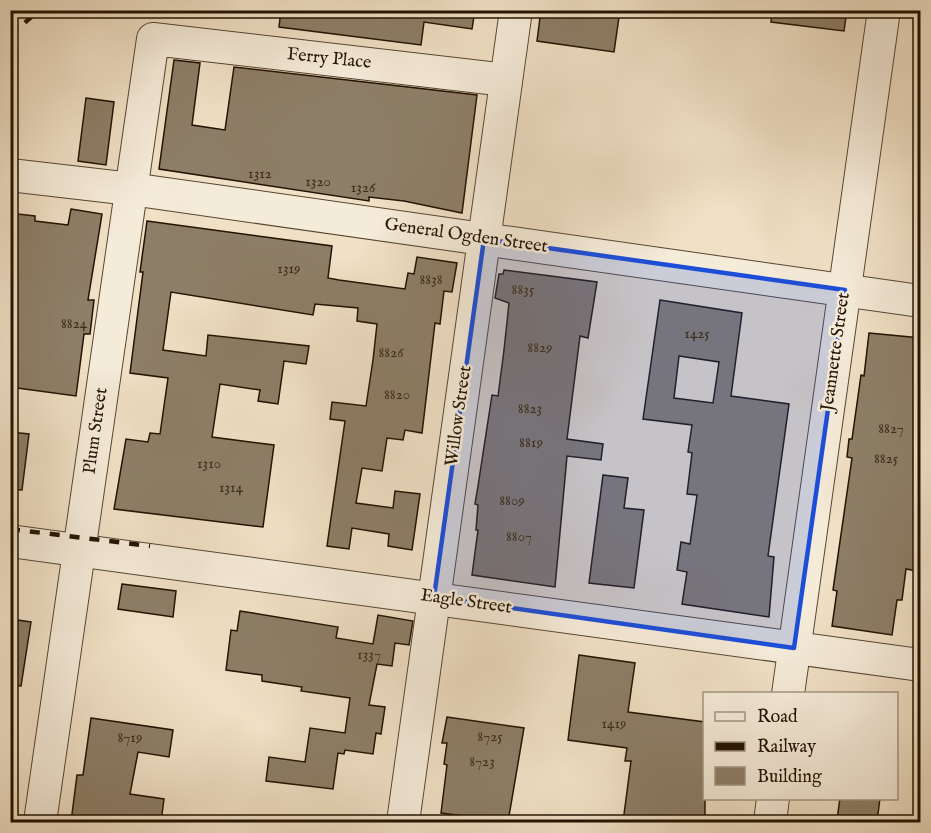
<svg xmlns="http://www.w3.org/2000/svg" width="931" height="833" font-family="'IM FELL English',serif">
<rect width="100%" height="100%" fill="#f0e0c5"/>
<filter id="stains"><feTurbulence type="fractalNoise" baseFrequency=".00333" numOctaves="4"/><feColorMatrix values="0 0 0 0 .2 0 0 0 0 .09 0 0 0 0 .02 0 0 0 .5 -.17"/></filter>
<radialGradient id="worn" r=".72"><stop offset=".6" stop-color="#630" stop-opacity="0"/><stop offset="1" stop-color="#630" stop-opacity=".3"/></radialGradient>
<g fill="#8d7e67" stroke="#221301" stroke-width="1.5" fill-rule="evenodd">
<path d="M281,10H475L472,29L424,22L421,45L279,27Z"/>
<path d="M541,10H620L614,52L537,41Z"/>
<path d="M772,10H847L844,31L771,22Z"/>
<path d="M174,60L200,63L192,125L225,130L234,67L477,95L462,213L404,201L369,197V201L159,169Z"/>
<path d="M86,98L114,102L106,165L78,161Z"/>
<path d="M71,209L102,214L88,300H94L90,334H84L76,396L10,387V278L18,214L35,216V221L68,225Z"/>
<path d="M147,221L332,246L328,278L339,280L405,289L408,273L414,274L417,257L457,263L452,292L444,291L440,324L435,323L422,433L405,430L403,440L387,438L382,471L362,468L356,503L393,508L395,491L420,494L412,550L388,546L389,534L352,528L349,549L327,546L345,421L330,419L332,402L366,406L373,360L377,324L357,321L358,308L315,304L313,315L171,292L163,350L206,356L208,335L309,346L306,364L284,361L278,404L258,401L260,390L220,384L212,437L274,445L263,527L114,509L126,439L148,442L150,433L160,434L168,378L130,373L143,272H140Z"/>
<path d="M504,270L597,282L588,338L580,336L567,439L603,444L601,460L567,456L555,587L472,575L478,530H476L478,505L475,504L478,486L492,395L498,396L504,350L509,303L495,298L499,274H503Z"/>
<path d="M660,300L742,313L731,396L789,404L768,556L774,557L769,617L682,604L687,572L677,570L681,542L690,544L697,495L687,494L692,453L688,452L692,425L643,419ZM679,356L719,362L713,403L674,398Z"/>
<path d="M869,333L921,338V543L917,571L906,569L902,600H897L892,635L832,626L837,591L833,590L852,458L847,457L849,439H852L861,375L864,376Z"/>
<path d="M10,432L29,434L22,490L10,489Z"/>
<path d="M603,475L628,478L624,508L644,510L634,588L589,583Z"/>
<path d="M122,584L176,591L173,617L118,609Z"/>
<path d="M240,611L338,627L336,638L373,644L378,615L413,621L409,645L395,643L392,666L377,664L369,705L385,707L381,734L376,733L373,754L345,750L344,754L338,753L333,789L266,781L269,757L305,762L310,728L345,733L350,698L301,691L302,687L262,681V675L226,670L231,630L237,631Z"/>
<path d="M10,619L31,622L21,686L10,685Z"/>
<path d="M579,655L635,663L628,712L705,722V822H623L631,761H625L627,748L568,740Z"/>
<path d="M447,717L524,728L508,822L441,813L447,765L444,764L447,743H442Z"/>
<path d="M91,718L173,730L169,757L138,752L130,794L164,799L161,822H71L77,775H83Z"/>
<path d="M840,798H880L877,822H840L837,820Z"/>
</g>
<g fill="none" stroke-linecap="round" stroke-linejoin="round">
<g stroke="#564632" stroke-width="34">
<g id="minor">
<path d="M10,175L131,189L920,301"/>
<path d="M10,541L920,665"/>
<path d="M788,694L884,10"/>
<path d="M40,822L153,39L506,80"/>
<path d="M403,822L516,10"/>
<path d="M770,822L773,798"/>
</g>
</g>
<use href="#minor" stroke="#f5ebd9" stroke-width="32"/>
<g stroke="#221301" stroke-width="4.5" stroke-dasharray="10 10" stroke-linecap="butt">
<path d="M10,36L39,10"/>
<path d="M10,529L150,546"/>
</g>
</g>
<path fill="#1d4ed8" fill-opacity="0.2" stroke="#1d4ed8" stroke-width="4.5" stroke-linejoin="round" d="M484,239L845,290L794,648L434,597Z"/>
<g text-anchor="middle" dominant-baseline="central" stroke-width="5" stroke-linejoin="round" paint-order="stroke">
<g font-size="15" fill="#3d2e1a">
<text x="260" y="173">1312</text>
<text x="318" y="181">1320</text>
<text x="363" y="187">1326</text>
<text x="289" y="268">1319</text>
<text x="431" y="279">8838</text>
<text x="523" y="289">8835</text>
<text x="74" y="323">8824</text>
<text x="697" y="333">1425</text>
<text x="540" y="347">8829</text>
<text x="391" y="352">8826</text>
<text x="397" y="394">8820</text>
<text x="530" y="408">8823</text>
<text x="891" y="428">8827</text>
<text x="531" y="442">8819</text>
<text x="886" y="458">8825</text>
<text x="209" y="463">1310</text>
<text x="231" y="487">1314</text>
<text x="512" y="500">8809</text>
<text x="519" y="536">8807</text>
<text x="369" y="654">1337</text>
<text x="614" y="723">1419</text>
<text x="490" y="736">8725</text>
<text x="130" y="737">8719</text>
<text x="482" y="761">8723</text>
</g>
<g font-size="18" fill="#221301" stroke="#f5ebd9">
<text transform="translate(329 59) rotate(6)">Ferry Place</text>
<text transform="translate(466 236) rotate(8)">General Ogden Street</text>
<text transform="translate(836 352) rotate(-82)">Jeannette Street</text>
<text transform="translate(459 416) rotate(-82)">Willow Street</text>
<text transform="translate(96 431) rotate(-82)">Plum Street</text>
<text transform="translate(466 602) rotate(8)">Eagle Street</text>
</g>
</g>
<rect width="931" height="833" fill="none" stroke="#f0e0c5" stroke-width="36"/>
<rect x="12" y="12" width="907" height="809" fill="none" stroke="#221301" stroke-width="3"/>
<rect x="18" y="18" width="895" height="797" fill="none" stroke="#221301" stroke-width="1.5"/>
<rect x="703" y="692" width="195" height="108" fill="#f5ebd9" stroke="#a19583" stroke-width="1.5"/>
<rect x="715" y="712" width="30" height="9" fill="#f5ebd9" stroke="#a19583" stroke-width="1.5"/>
<text x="757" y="722" font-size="18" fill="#221301">Road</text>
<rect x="715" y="742" width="30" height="9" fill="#221301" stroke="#a19583" stroke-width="1.5"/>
<text x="757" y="752" font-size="18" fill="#221301">Railway</text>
<rect x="715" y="767" width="30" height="18" fill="#8d7e67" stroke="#a19583" stroke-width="1.5"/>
<text x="757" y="782" font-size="18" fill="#221301">Building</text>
<rect width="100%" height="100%" filter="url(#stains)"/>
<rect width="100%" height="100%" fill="url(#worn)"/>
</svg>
